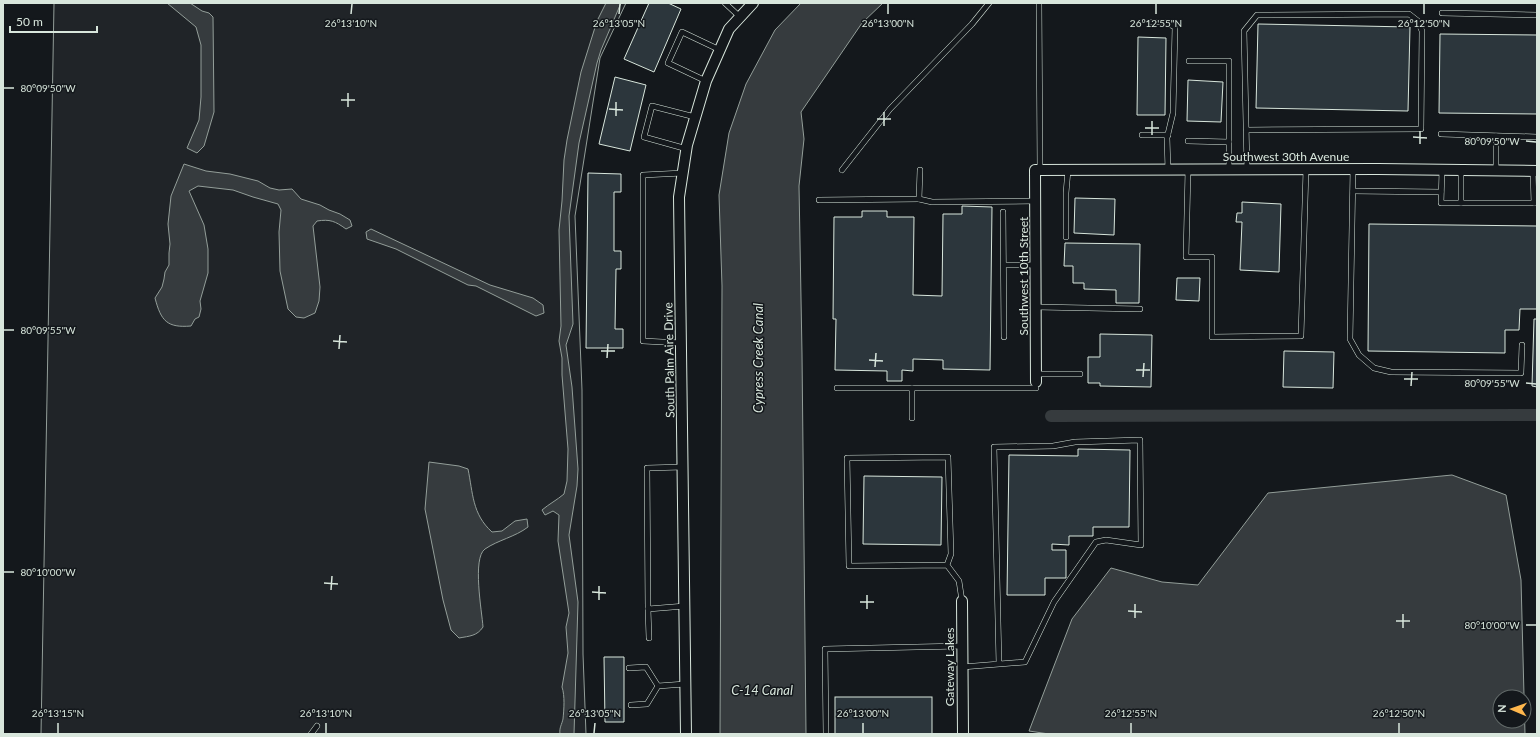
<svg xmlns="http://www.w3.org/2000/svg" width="1540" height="737" font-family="Lato,sans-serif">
<rect width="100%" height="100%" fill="#14181c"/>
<path fill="#202428" stroke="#939e99" d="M54,3H626L600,58L575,216L582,390L583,654L586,734H41Z"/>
<g fill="#363b3e" stroke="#939e99" fill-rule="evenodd">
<path d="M167,3H190L202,11L209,13L213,17L214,112L204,146L197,153L187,148L199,120L201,97V45L196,27Z"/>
<path d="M606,3H621L601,50L597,63L579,143L569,216L573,324L566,345L572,387L578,469L577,486L569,535L578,602L574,734H560C559,728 562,724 563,719C564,709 565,696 562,687L568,653L566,627L569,613L558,541L559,515L553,511L545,515L542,510C549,504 557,500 564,494L567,481L568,449L562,375V358L559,341L561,326L559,230L562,201L564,160L567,140L581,72L597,21Z"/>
<path d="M801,3H883L862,23L801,112L804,139L799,186L802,354L806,734H720L722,286L719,195L729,133L746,84L775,30Z"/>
<path d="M184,164L206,171L230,174L258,181L270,188L279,190L292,189L301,199L320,205L329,210L340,214L350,220L352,226L346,229C335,221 330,219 317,221L313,226L320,287L319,301L315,313L304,318L296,317L288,309L280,271L279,232L281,210L278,204L253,197L233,190L198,186L189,191L204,225L208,249V273L200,301L201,309L199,317L195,319L191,326C167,328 161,321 155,298L162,287L164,279L165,272L169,265V253L170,244L168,224L171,196Z"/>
<path d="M371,229L490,285L533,298L543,305L544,313L536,316L476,286L468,285L396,249L367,239L366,232Z"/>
<path d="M429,462L459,466L468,469C473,493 472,514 492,532L502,531L515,521L527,519L528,527C515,537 498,540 485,549C472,558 482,612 483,627C477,636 470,636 459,638L451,630L443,600L425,509Z"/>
<path d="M1452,475L1506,495L1521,580L1525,734H1049L1029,731L1072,619L1111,568L1162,582L1198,585L1268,493ZM1500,697H1524V721H1500Z"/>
</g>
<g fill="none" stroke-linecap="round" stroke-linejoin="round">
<path stroke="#363b3e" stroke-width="12" d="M1051,416L1537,415"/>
</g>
<g fill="#2c363c" stroke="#d8e6dc">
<path d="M649,3H668L681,9L654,72L624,59Z"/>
<path d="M1258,24L1410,27L1408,111L1256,108Z"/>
<path d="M1440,34L1537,35V114L1439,113Z"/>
<path d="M1138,37L1166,38L1165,115H1137Z"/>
<path d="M615,77L646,85L630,151L599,144Z"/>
<path d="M1188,80L1223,82L1221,122L1187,121Z"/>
<path d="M588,173L621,174V192H614V251H621V269H616L615,329H623V348H586Z"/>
<path d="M1075,198L1115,199L1114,235L1074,233Z"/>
<path d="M1242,202L1281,204L1279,272L1240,270L1242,222H1236L1237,213H1242Z"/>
<path d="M962,206L992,207L990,370L943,369V360L913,359V371L902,370V381H887V371L835,370L836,319H833L834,217H862V211H887V217H914L913,295L942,296L943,214H962Z"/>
<path d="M1369,224L1537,226V309H1520L1519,330H1505V353L1368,351Z"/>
<path d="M1065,243L1140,244L1139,303H1116V290L1084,289V283H1073V266H1064Z"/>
<path d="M1177,278H1200L1199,301L1176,300Z"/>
<path d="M1534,319H1537V387L1532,386Z"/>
<path d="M1100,334L1152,335L1151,387L1100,386V383H1088V357H1100Z"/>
<path d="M1284,351L1334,352L1333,388L1283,387Z"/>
<path d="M1078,449L1130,450L1129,527H1093V536H1069V545L1052,544V550H1066V578H1045V595H1007L1009,455L1078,456Z"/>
<path d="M864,476L942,477L941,545L863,544Z"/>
<path d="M604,657H624V722H605Z"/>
<rect x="835" y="697" width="97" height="37"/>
</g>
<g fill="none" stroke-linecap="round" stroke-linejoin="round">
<g stroke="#d8e6dc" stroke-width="6">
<g id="service">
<path d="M725,3L740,17"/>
<path d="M1039,3L1040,170"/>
<path d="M1442,13L1537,15"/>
<path d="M1152,22H1165L1175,27L1173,113L1167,138L1168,170"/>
<path d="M1189,61H1229V170"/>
<path d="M706,81L668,63L682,32L720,50"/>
<path d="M1246,130L1421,129L1422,31L1418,21L1409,14L1257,15L1244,31L1247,169"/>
<path d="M1441,134L1537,137"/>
<path d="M1142,135H1168"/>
<path d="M1496,136V171"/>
<path d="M1188,141L1229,142"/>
<path d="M687,149L644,137L652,106L695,117"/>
<path d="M1353,169L1350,339L1359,355L1374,368L1391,372L1521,373L1522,345"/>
<path d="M842,170L890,109L972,24L989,3"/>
<path d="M1188,170L1186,257H1212V337L1301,336L1306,169"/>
<path d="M1442,170L1441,203H1537"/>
<path d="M1533,171L1534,203"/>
<path d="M1353,191L1441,192"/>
<path d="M919,199L932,202L1036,201"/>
<path d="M819,200L919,199L920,170"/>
<path d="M1461,203V170"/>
<path d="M1003,212L1004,337"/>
<path d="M1066,237V193L1068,170"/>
<path d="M1004,265H1036"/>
<path d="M1037,307L1140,309"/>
<path d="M682,343L643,341V175L683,173"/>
<path d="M1036,374H1080"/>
<path d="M837,388H1036"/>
<path d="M912,418V388"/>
<path d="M683,467L647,468L648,609L685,606"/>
<path d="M947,565L951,554L948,457L847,458L849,566L947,565L959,581L962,601"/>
<path d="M648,609L649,638"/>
<path d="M962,667L1025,662L1054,602L1096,542L1106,540L1141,545L1140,440L1075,442L1053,446L994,447L999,664"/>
<path d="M629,668L646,667L658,686"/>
<path d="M631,705L647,704L658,686L685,684"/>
<path d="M311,734L317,726"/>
<path d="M826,734L825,649L962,646"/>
</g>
</g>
<g stroke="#d8e6dc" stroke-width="12">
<g id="minor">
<path d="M1036,382L1035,170L1378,169L1537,171"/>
<path d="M962,601L963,734"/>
<path d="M686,734L679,197L687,145L706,81L729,29L753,3"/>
</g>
</g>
<use href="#service" stroke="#14181c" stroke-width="5"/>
<use href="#minor" stroke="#14181c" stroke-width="10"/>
</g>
<path fill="none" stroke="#d8e6dc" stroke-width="1.5" d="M351,14L352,4M619,14L620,4M888,14V4M1156,14V4M1424,14V4M4,88H14M341,100H355M348,107V93M609,109L623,110M616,116V102M877,119H891M884,126V112M1145,128H1159M1152,135V121M1413,137L1427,138M1526,141L1536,142M1420,144V131M4,330H14M333,341L347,342M339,349L340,335M601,351H615M607,358L608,344M869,360L883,361M875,367L876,353M1136,370H1150M1143,377L1144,363M1404,379H1418M1526,383L1536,384M1411,386L1412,372M4,572H14M324,583L338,584M331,590L332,576M592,592L606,593M599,600V586M860,602H874M867,609V595M1128,611L1142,612M1135,618V604M1396,621H1410M1526,625H1536M1403,628V614M58,733V723M326,733V723M594,733L595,723M863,733V723M1131,733V723M1399,733V723"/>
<g text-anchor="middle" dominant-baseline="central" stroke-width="3" stroke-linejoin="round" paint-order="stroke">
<g font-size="12" fill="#d8e6dc" stroke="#14181c">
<text x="1286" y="156">Southwest 30th Avenue</text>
<text transform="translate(1023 276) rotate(-90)">Southwest 10th Street</text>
<text transform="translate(669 360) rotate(-91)">South Palm Aire Drive</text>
<text transform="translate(949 667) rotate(-90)">Gateway Lakes</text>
</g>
<g font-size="13" font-style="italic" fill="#d8e6dc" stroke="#14181c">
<text transform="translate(758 358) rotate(-90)">Cypress Creek Canal</text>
<text x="762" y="690">C-14 Canal</text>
</g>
</g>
<g font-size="10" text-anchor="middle" fill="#d8e6dc" stroke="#14181c" stroke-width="3" stroke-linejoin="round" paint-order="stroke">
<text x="351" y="27">26°13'10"N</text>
<text x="619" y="27">26°13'05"N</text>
<text x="888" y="27">26°13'00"N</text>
<text x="1156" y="27">26°12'55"N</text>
<text x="1424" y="27">26°12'50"N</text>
<text x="48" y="92">80°09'50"W</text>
<text x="1492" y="145">80°09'50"W</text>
<text x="48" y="334">80°09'55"W</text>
<text x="1492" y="387">80°09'55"W</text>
<text x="48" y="576">80°10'00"W</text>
<text x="1492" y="629">80°10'00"W</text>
<text x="58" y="717">26°13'15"N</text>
<text x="326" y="717">26°13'10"N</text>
<text x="595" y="717">26°13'05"N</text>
<text x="863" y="717">26°13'00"N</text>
<text x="1131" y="717">26°12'55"N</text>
<text x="1399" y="717">26°12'50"N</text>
</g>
<rect width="1540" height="737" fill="none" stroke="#d8e6dc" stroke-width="8"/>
<g transform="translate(1512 709) rotate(272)"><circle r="19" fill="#14181c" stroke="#626a69"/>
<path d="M0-3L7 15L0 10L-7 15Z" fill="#ffb74d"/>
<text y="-6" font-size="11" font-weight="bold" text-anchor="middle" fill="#d8e6dc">N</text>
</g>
<path d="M10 26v6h87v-6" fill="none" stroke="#d8e6dc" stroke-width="2"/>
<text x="16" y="26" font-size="12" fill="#d8e6dc" stroke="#14181c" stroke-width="3" paint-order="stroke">50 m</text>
</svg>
